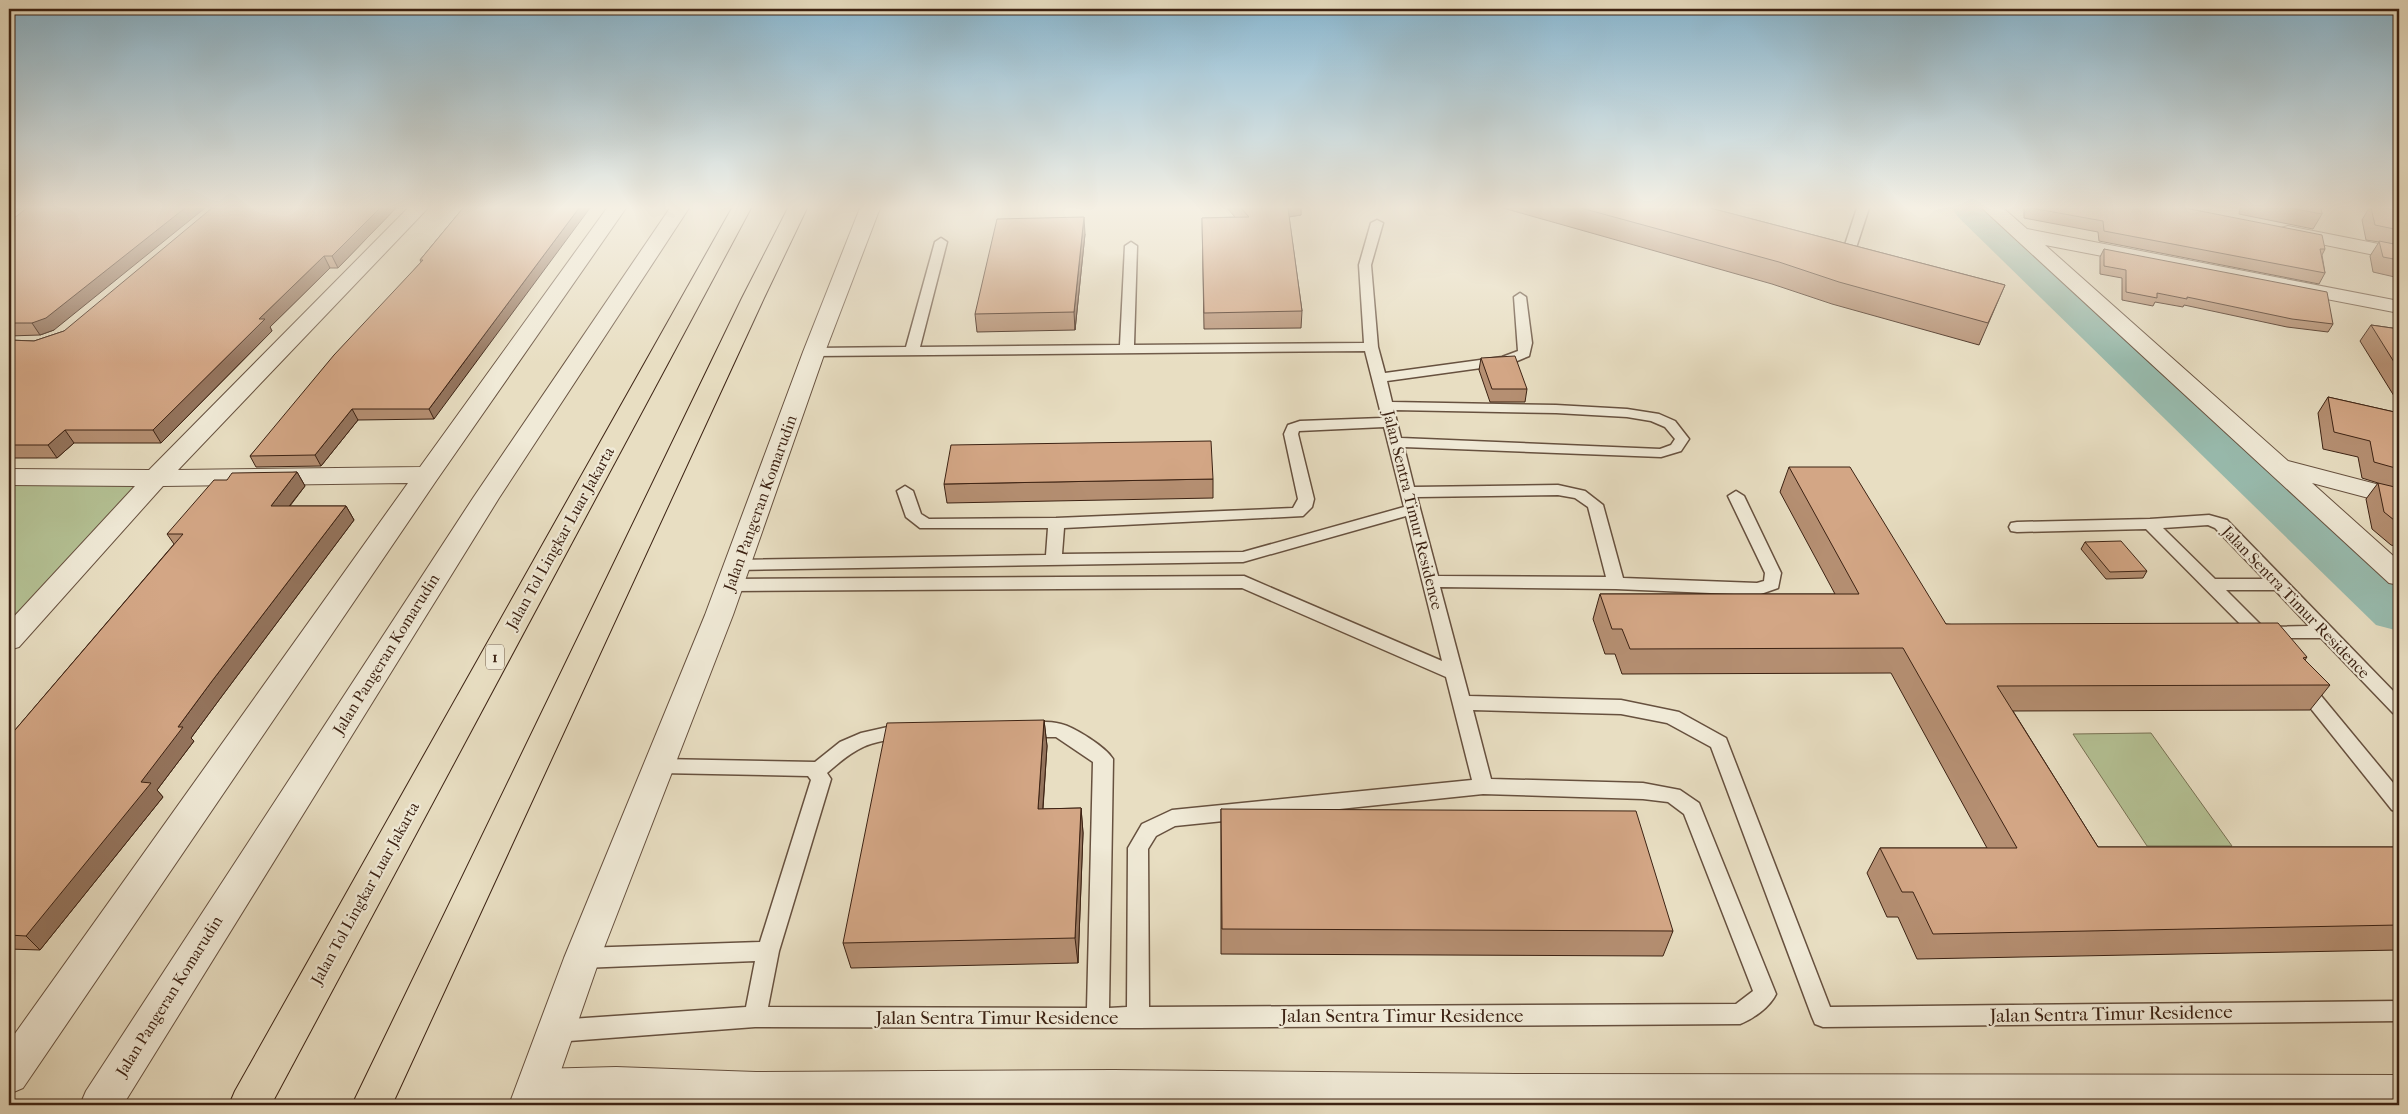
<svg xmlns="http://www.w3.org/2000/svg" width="2408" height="1114" font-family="'IM FELL French Canon',serif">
<rect width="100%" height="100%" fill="#e8dec2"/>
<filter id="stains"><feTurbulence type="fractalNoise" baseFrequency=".004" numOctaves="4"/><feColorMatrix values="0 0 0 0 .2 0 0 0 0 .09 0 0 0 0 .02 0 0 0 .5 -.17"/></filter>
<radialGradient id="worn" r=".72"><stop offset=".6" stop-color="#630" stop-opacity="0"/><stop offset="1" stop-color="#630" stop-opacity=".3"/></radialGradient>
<g fill="#b4c194" stroke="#787254">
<path d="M9,477L156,478L9,640Z"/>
<path d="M2151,733L2232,846H2147L2073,734Z"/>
</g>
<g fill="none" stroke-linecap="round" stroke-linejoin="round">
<path fill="#98bcaf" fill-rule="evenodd" d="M1952,208H2000L2399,572V631L2376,625L1958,217Z"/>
<g stroke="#67513f" stroke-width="3">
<g id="service">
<path d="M1857,208H1869L1855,251L1848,261H1833L1831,258L1833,255L1840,254L1843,251Z"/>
<path d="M1377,220L1383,223L1371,265L1378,347L1385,373L1502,357L1518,351L1514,297L1520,293L1526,297L1532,343L1529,356L1510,364L1387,381L1392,402L1556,405L1627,409L1659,414L1675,421L1689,439L1681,451L1661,457L1404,447L1414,487L1558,485L1585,491L1603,505L1623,578L1757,583L1764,581L1765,573L1728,496L1736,491L1744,496L1781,573L1778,588L1758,595L1616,589L1440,587L1469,696L1621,700L1679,712L1726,738L1830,1007L2399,1001V1021L1823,1027L1815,1024L1812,1017L1711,747L1667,723L1621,714L1473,710L1491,779L1643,783L1680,790L1699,803L1776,994C1770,1007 1753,1019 1740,1024L1138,1028L755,1027L556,1042L548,1038L545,1031L548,1024L556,1020L746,1007L755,961L582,968L574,965L571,958L574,951L582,948L760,942L811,780L808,776L660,773L653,771L650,766L653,761L660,759L815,762L840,742L861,733L892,726L907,725L914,727L916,732L914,737C902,741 890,739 878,742C858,746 842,760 827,773L831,779L779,951L768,1007L1087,1008L1093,762L1056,737H1024L1017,735L1015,730L1017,725C1029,721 1049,721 1061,724C1074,727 1106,747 1113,759L1109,1008L1127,1007L1128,848L1142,824L1172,810L1472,780L1446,677L1242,588L730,591L724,589L722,585L724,581L730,579L1244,576L1442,661L1406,516L1243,562L737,570L731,569L729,565L731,561L737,560L1046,555L1048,528H920L906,517L897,491L905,486L913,491L921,514L929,519L1056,518L1293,508L1298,499L1284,434L1288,425L1300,421L1382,418L1365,351L814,356L807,352L814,348L906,347L935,242L941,238L947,242L920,347L1120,345L1125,246L1131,242L1137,246L1134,345L1364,343L1359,265L1371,223ZM1394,410L1556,413L1627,417L1651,421L1665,427L1675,439L1671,445L1660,449L1401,438ZM1384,427L1404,507L1243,552L1062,554L1064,528L1303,516L1312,507L1314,499L1298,434L1299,431ZM1558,495L1575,498L1588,507L1606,577L1438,576L1417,497ZM1483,794L1643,799L1668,802L1684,814L1753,991L1736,1004L1149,1007L1148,849L1156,836L1175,826Z"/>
<path d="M2209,515L2227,520L2399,697V715L2393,713L2321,638H2273L2271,643L2265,645L2259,643L2146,529L2017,532L2011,531L2009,527L2011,523L2017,522L2150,519ZM2208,525L2215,528L2264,579H2215L2163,528ZM2226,590H2275L2309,626L2263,627Z"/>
<path d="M2302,678L2308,680L2399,790V812L2392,810L2296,690L2293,685L2296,680Z"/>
</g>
</g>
<g stroke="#67513f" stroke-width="2">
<g id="minor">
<path d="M408,208H428L178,470L420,467L607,208H626L436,481L23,1088L9,1094V1042L408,483L163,486L19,647L9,650V622L135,486L9,485V469L149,470Z"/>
<path d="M1982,208H2003L2027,229L2399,301V313L2045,245L2288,461L2399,490V506L2312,483L2399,561V585L2389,583Z"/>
<path d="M2288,226L2399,248V260L2281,236L2278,232L2281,228Z"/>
<path d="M616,1067L756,1072L1113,1070L1515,1074L2399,1075V1105H531L522,1101L516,1088L522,1075L536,1069Z"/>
</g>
</g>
<g stroke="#67513f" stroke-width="2">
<g id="tertiary">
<path d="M670,208H689L499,498L123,1105H80L86,1091L473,498Z"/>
<path d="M860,208H880L825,352L733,615L600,958L549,1105H509L564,958L705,615L803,352Z"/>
</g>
</g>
<g stroke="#3c2213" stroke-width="2">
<g id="motorway">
<path d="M732,208H751L271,1105H229L235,1091Z"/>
<path d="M788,208H807L764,298L392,1105H352L742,298Z"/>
</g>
</g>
<use href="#service" fill="#f0ead7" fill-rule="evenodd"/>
<use href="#minor" fill="#f0ead7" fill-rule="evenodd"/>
<use href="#tertiary" fill="#f0ead7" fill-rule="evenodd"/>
<use href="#motorway" fill="#e8dec2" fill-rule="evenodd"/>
</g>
<g fill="#b58f72" stroke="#3c2213">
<path d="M396,208L338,268H330L270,327L272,331L161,443H74L57,458H9V340L34,341L64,331Z"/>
<path d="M463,208L434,419L358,420L321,466L256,467L250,456L421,262L420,260Z"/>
<path d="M1227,208H1301V215L1289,217L1302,311L1301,328L1204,329L1202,218L1235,217Z"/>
<path d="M1503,208H1710L2005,285L1979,345L1832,304L1772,284Z"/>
<path d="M2024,208H2185L2325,249L2322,255L2325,273L2319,284L2099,241L2098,232L2024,218Z"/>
<path d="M2240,208H2321L2322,214L2313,229L2239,214Z"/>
<path d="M2369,208H2385L2399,211V278L2373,272L2370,256L2379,242L2366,240L2362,220Z"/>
<path d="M9,222L54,330L40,335L9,336Z"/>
<path d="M1085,234L1075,330L977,332L975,314Z"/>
<path d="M2104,249L2333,324L2328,332L2287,327L2184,305L2183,307L2155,302L2153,306L2122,300V278L2100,274V257Z"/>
<path d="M2371,325L2399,329V404L2360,341Z"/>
<path d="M1481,358L1527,389L1525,402H1490L1479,370Z"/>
<path d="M2328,397L2399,413V547L2391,545L2372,529L2366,499L2378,483L2362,478L2358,457L2323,449L2318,413Z"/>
<path d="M1789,467L1946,624L2307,657L2305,660L2330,685L2310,710L2013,711L2098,847H2399V950L1917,959L1898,917H1887L1867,873L1880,848H1987L1891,673L1622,674L1615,654H1605L1593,619L1600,594H1835L1780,492Z"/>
<path d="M297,472L305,486L290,506H346L354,520L222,696L191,738L194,741L157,790L163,797L40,950L9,949V737L174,544L167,534L227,480Z"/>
<path d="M1213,479V498L947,503L944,484Z"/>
<path d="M2085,542L2147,571L2143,578L2106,579L2081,549Z"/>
<path d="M1044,720L1047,746L1043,809L1081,808L1083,833L1078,963L851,968L843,943Z"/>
<path d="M1221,809L1673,931L1663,956L1221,954Z"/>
</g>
<g fill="#94745d" stroke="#3c2213">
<path d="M9,208H21L9,217Z"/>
<path d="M185,208H205L54,330L40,335L32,323Z"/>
<path d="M380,208H396L338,268L332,256Z"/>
<path d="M579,208H590L434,419L429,409Z"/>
<path d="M1287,208H1301V215L1286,217Z"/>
<path d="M1084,217L1085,234L1075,330L1074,312Z"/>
<path d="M324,256L330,268L270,327L272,331L161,443L153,430L259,319Z"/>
<path d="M352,409L358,420L321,466L315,455Z"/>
<path d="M65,430L74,443L57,458L48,445Z"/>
<path d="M297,472L305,486L279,519L271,506Z"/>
<path d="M346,506L354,520L222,696L191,738L194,741L157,790L163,797L40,950L26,936L141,782L178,727L212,681Z"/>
<path d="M1044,720L1047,746L1041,834L1038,809Z"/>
<path d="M1081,808L1083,833L1078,963L1075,938Z"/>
</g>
<g fill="#d3a685" stroke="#3c2213">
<path d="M27,208H185L46,318L32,323H9V222Z"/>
<path d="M212,208H380L332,256H324L259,319H265L153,430H65L48,445H9V340L34,341L64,331Z"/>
<path d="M463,208H579L429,409H352L315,455L250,456L334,355L423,260H420Z"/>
<path d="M1241,208H1288L1302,311L1204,313L1202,218L1249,217Z"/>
<path d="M1581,208H1710L2005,285L1988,323L1839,282L1779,262Z"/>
<path d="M2031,208H2185L2322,235L2325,249H2320L2325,273L2104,231L2103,221Z"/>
<path d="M2290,208H2321L2322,214Z"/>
<path d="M2371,208H2385L2399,211V230L2375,225Z"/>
<path d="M1084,217L1074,312L975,314L997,219Z"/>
<path d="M2379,241L2399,245V260L2383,257Z"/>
<path d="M2104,249L2327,292L2333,324L2292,319L2187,297V299L2157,293V298L2126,292V270L2104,266Z"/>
<path d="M2371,325L2399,329V370Z"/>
<path d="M1515,356L1527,389H1492L1481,358Z"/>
<path d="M2328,397L2399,413V469L2374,462L2370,441L2334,432Z"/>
<path d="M1211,441L1213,479L944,484L951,445Z"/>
<path d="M1789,467H1850L1946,624L2278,623L2307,657L2303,658L2330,685L1997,686L2098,847H2399V925L1933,934L1913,892H1902L1880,848H2017L1903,648L1630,649L1622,629H1612L1600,594H1859Z"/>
<path d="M297,472L271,506H346L212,681L178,727H183L141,782L151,783L26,936L9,935V737L183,534H167L214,480H227L232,473Z"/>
<path d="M2378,483L2399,488V524L2384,512Z"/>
<path d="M2121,541L2147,571L2110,572L2085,542Z"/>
<path d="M1044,720L1038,809L1081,808L1075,938L843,943L887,723Z"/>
<path d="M1221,809L1636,811L1673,931L1222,929Z"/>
</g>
<linearGradient id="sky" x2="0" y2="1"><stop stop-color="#88b7d1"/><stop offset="0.57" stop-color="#f5f0e4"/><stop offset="1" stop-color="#f5f0e4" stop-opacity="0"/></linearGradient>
<rect width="2408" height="364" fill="url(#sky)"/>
<g text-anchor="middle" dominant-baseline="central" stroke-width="4.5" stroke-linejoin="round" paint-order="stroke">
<rect fill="#f0ead7" stroke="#725e4e" stroke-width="1" x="486" y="644.5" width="18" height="25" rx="4"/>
<g font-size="15" font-weight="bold" fill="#3c2213">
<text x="495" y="657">1</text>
</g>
<g font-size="16" fill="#3c2213" stroke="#f0ead7">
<text transform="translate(760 503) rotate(-70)">Jalan Pangeran Komarudin</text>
<text transform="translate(1413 510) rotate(76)">Jalan Sentra Timur Residence</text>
<text transform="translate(560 538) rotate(-61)">Jalan Tol Lingkar Luar Jakarta</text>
<text transform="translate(2296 602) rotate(46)">Jalan Sentra Timur Residence</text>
<text transform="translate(386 654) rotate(-58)">Jalan Pangeran Komarudin</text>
<text transform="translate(365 893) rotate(-61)">Jalan Tol Lingkar Luar Jakarta</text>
<text transform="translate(169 996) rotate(-58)">Jalan Pangeran Komarudin</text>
</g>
<g font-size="19" fill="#3c2213" stroke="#f0ead7">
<text transform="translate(2111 1014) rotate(-1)">Jalan Sentra Timur Residence</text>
<text x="1402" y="1016">Jalan Sentra Timur Residence</text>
<text x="997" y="1018">Jalan Sentra Timur Residence</text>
</g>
</g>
<rect width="2408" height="1114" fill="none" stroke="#e8dec2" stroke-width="30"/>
<rect x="10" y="10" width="2388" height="1094" fill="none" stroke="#3c2213" stroke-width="2.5"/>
<rect x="15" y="15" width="2378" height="1084" fill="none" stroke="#3c2213"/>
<rect width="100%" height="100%" filter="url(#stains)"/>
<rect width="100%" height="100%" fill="url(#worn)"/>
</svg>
